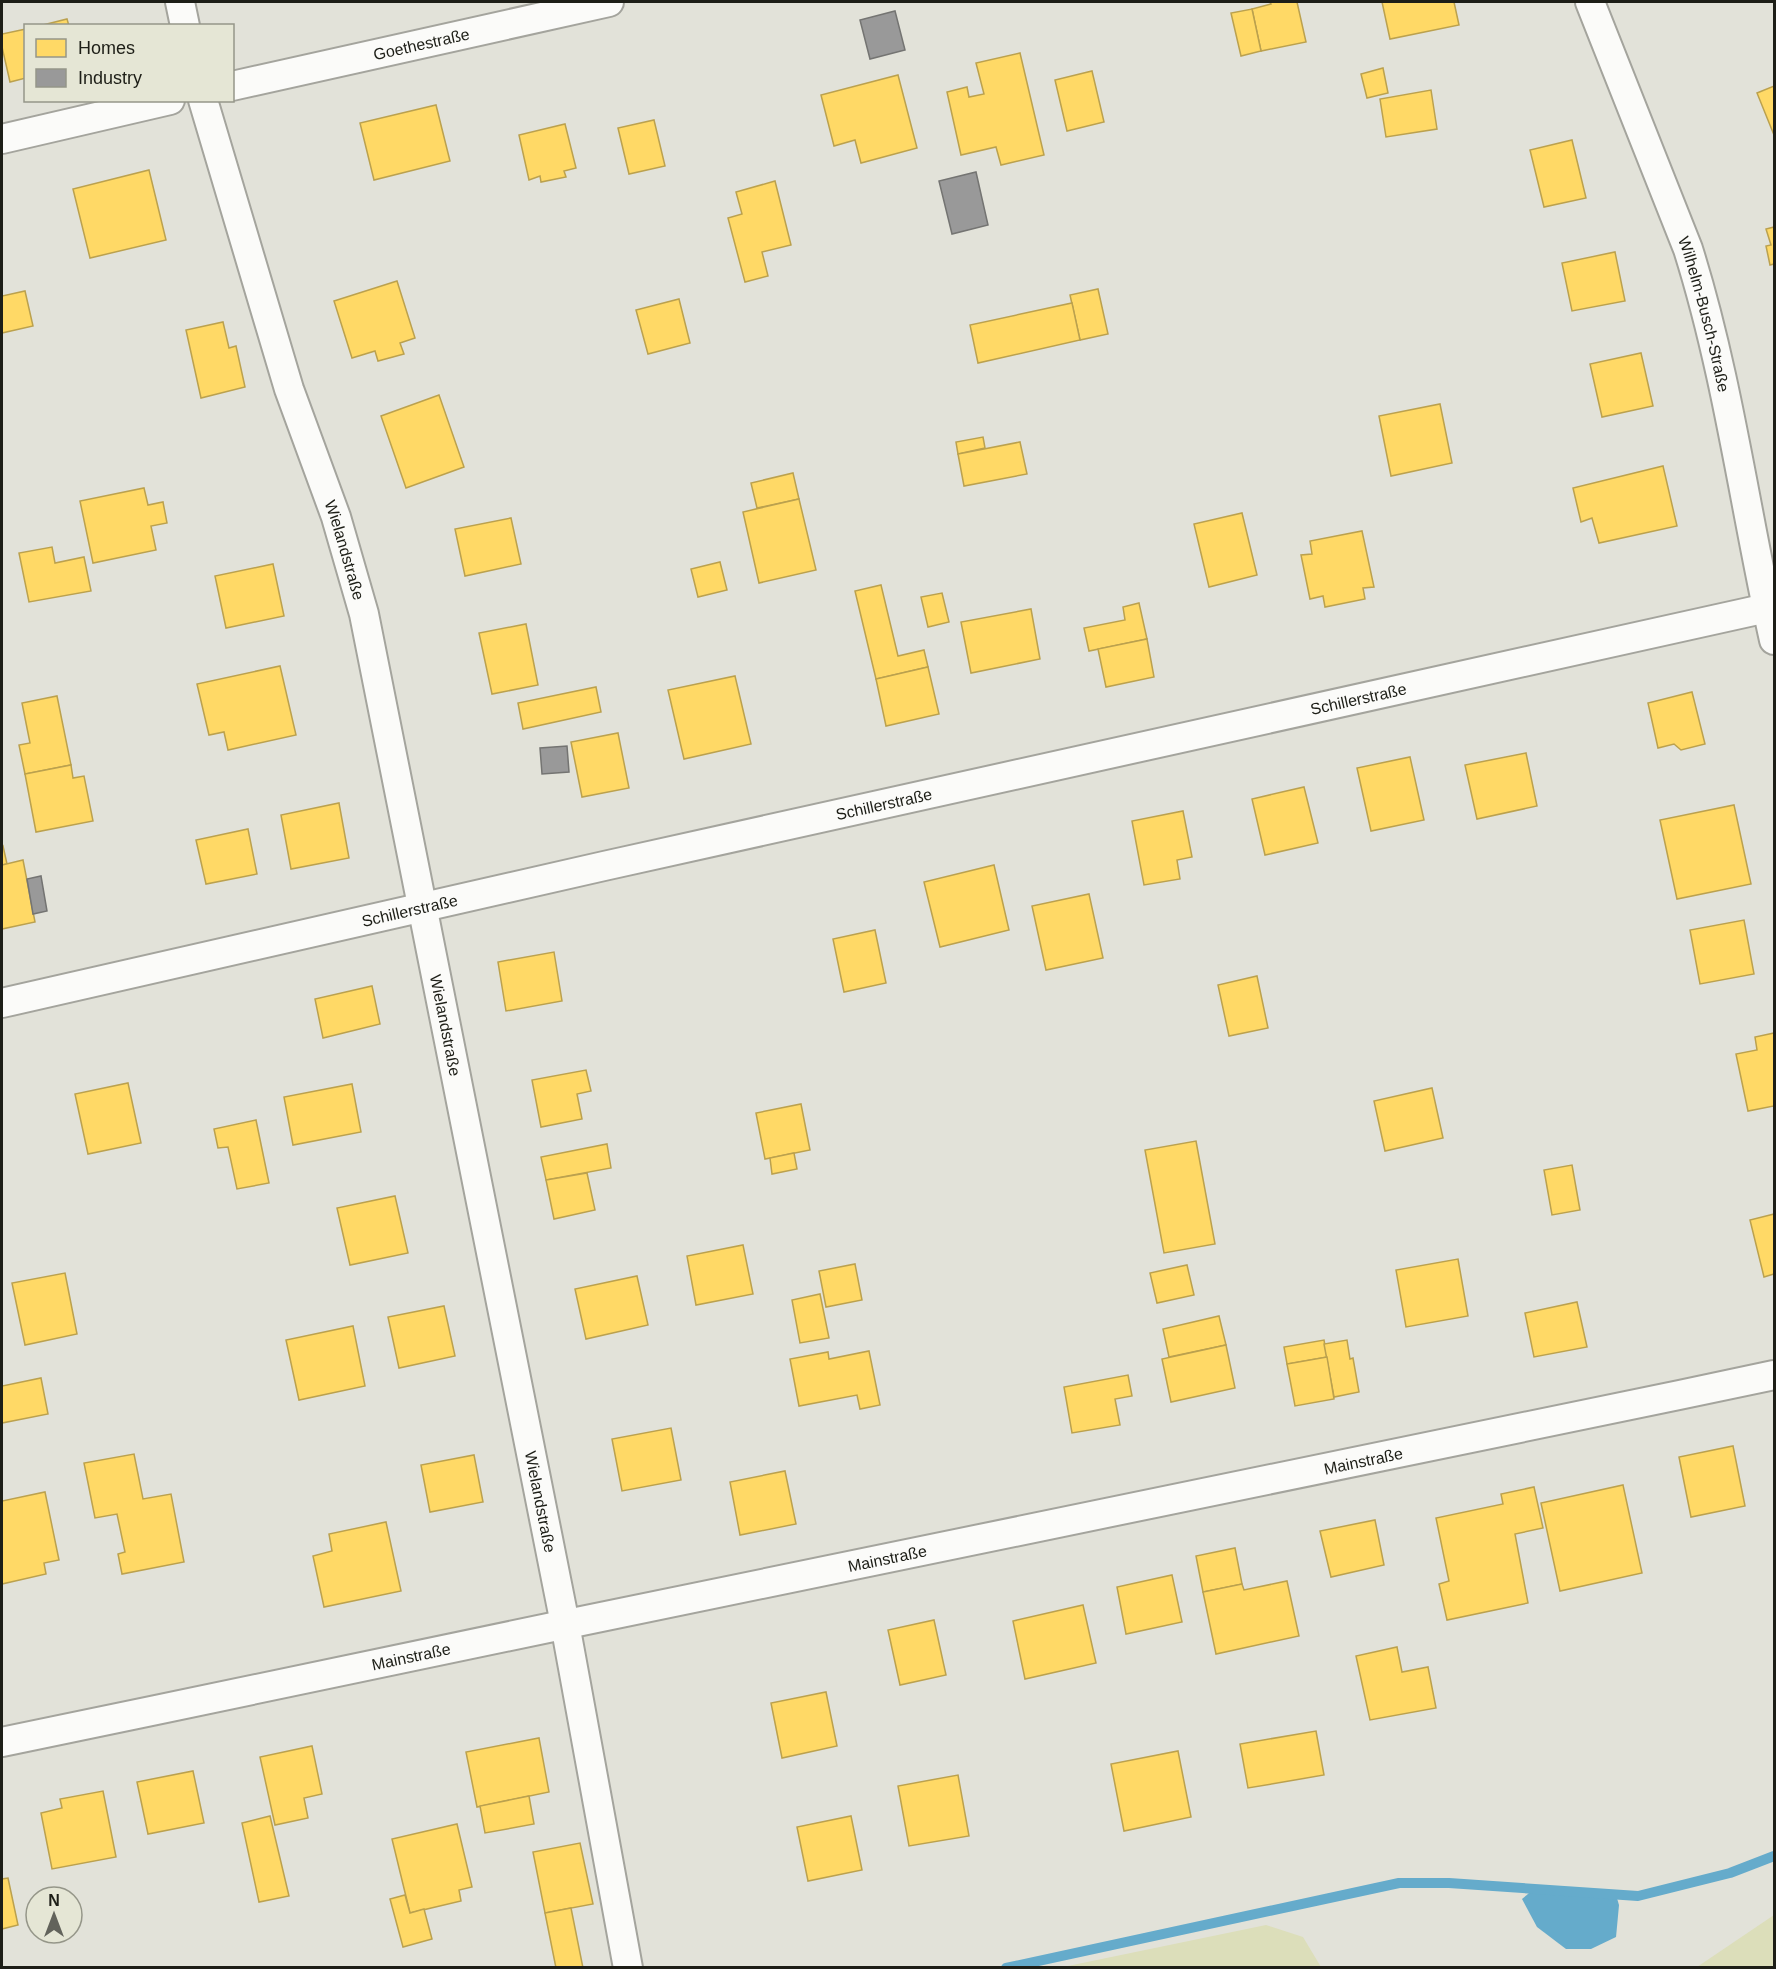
<svg xmlns="http://www.w3.org/2000/svg" width="1776" height="1969" font-family="Arial,sans-serif">
<rect width="100%" height="100%" fill="#e2e2d9"/>
<g fill="#dcdeba">
<path d="M1774,1915V1967H1697Z"/>
<path d="M1266,1925L1303,1937L1321,1967H1063Z"/>
</g>
<path fill="#65abcb" d="M1534,1889L1616,1895L1619,1905L1616,1937L1591,1949H1566L1537,1927L1522,1899Z"/>
<g fill="#ffd966" stroke="#bba14e" stroke-width="1.5">
<path d="M1270,2H1297L1306,42L1261,51L1252,9L1271,4Z"/>
<path d="M1382,2H1454L1459,25L1390,39Z"/>
<path d="M1252,9L1261,51L1241,56L1231,13Z"/>
<path d="M67,19L69,26H39Z"/>
<path d="M26,29V78L10,82L2,47V34Z"/>
<path d="M1020,53L1044,155L1001,165L996,147L961,155L947,92L967,87L969,97L984,94L976,63Z"/>
<path d="M1383,68L1388,93L1367,98L1361,74Z"/>
<path d="M1092,71L1104,122L1067,131L1055,80Z"/>
<path d="M898,75L917,148L861,163L855,140L834,146L821,95Z"/>
<path d="M1774,86V135L1757,93Z"/>
<path d="M1431,90L1437,129L1386,137L1380,99Z"/>
<path d="M436,105L450,161L374,180L360,123Z"/>
<path d="M654,120L665,166L629,174L618,128Z"/>
<path d="M565,124L576,168L564,171L566,177L541,182L540,176L529,180L519,135Z"/>
<path d="M1572,140L1586,198L1544,207L1530,150Z"/>
<path d="M149,170L166,240L90,258L73,189Z"/>
<path d="M775,181L791,245L762,252L768,276L745,282L728,218L742,214L736,192Z"/>
<path d="M1774,227V265V264L1770,265L1766,246L1771,245L1766,229Z"/>
<path d="M1615,252L1625,301L1572,311L1562,263Z"/>
<path d="M397,281L415,338L400,343L404,354L378,361L375,351L352,358L334,301Z"/>
<path d="M1098,289L1108,334L1080,340L1070,295Z"/>
<path d="M25,291L33,326L2,333V296Z"/>
<path d="M679,299L690,343L648,354L636,310Z"/>
<path d="M1072,303L1080,340L978,363L970,325Z"/>
<path d="M223,322L229,348L236,346L245,387L201,398L186,330Z"/>
<path d="M1641,353L1653,406L1602,417L1590,364Z"/>
<path d="M439,395L464,467L406,488L381,416Z"/>
<path d="M1440,404L1452,463L1391,476L1379,416Z"/>
<path d="M983,437L985,448L958,454L956,442Z"/>
<path d="M1020,442L1027,474L964,486L958,454Z"/>
<path d="M1663,466L1677,526L1599,543L1592,518L1581,522L1573,488Z"/>
<path d="M793,473L799,499L757,508L751,483Z"/>
<path d="M144,488L148,505L163,502L167,523L151,526L156,550L93,563L80,501Z"/>
<path d="M799,499L816,570L759,583L743,512Z"/>
<path d="M1242,513L1257,575L1209,587L1194,524Z"/>
<path d="M511,518L521,564L465,576L455,529Z"/>
<path d="M1362,531L1374,587L1363,588L1365,599L1325,607L1323,596L1310,599L1301,555L1312,554L1310,541Z"/>
<path d="M52,547L55,563L84,557L91,591L29,602L19,553Z"/>
<path d="M720,562L727,590L698,597L691,569Z"/>
<path d="M273,564L284,616L226,628L215,576Z"/>
<path d="M881,585L898,656L924,650L928,667L876,679L855,591Z"/>
<path d="M942,593L949,622L928,627L921,597Z"/>
<path d="M1139,603L1147,639L1089,651L1084,628L1125,620L1123,607Z"/>
<path d="M1031,609L1040,659L971,673L961,622Z"/>
<path d="M526,624L538,685L492,694L479,633Z"/>
<path d="M1147,639L1154,677L1106,687L1098,649Z"/>
<path d="M280,666L296,735L228,750L224,732L209,735L197,684Z"/>
<path d="M928,667L939,714L886,726L876,679Z"/>
<path d="M735,676L751,744L684,759L668,690Z"/>
<path d="M596,687L601,712L523,729L518,703Z"/>
<path d="M1692,692L1705,744L1681,750L1674,744L1658,748L1648,703Z"/>
<path d="M57,696L71,765L25,774L19,745L30,743L22,703Z"/>
<path d="M618,733L629,788L582,797L571,742Z"/>
<path d="M1526,753L1537,806L1477,819L1465,765Z"/>
<path d="M1410,757L1424,820L1371,831L1357,768Z"/>
<path d="M71,765L73,778L84,776L93,821L36,832L25,774Z"/>
<path d="M1304,787L1318,843L1265,855L1252,799Z"/>
<path d="M339,803L349,858L291,869L281,815Z"/>
<path d="M1734,805L1751,884L1677,899L1660,820Z"/>
<path d="M1183,811L1192,857L1177,860L1180,879L1144,885L1132,821Z"/>
<path d="M248,829L257,874L206,884L196,840Z"/>
<path d="M3,846L7,864L2,865V847Z"/>
<path d="M23,860L35,922L2,929V865Z"/>
<path d="M994,865L1009,930L940,947L924,882Z"/>
<path d="M1089,894L1103,958L1046,970L1032,906Z"/>
<path d="M1744,920L1754,974L1700,984L1690,930Z"/>
<path d="M875,930L886,983L844,992L833,939Z"/>
<path d="M554,952L562,1001L506,1011L498,962Z"/>
<path d="M1257,976L1268,1028L1229,1036L1218,985Z"/>
<path d="M372,986L380,1024L323,1038L315,999Z"/>
<path d="M1774,1033V1106L1748,1111L1736,1054L1757,1050L1755,1037Z"/>
<path d="M586,1070L591,1091L577,1094L582,1119L541,1127L532,1080Z"/>
<path d="M128,1083L141,1143L88,1154L75,1094Z"/>
<path d="M352,1084L361,1132L293,1145L284,1097Z"/>
<path d="M1432,1088L1443,1138L1385,1151L1374,1101Z"/>
<path d="M801,1104L810,1150L765,1159L756,1113Z"/>
<path d="M256,1120L269,1183L237,1189L228,1147L218,1148L214,1129Z"/>
<path d="M1196,1141L1215,1244L1164,1253L1145,1150Z"/>
<path d="M607,1144L611,1168L546,1180L541,1157Z"/>
<path d="M794,1153L797,1169L772,1174L770,1158Z"/>
<path d="M1572,1165L1580,1210L1552,1215L1544,1170Z"/>
<path d="M587,1173L595,1210L554,1219L546,1180Z"/>
<path d="M395,1196L408,1253L350,1265L337,1208Z"/>
<path d="M1774,1214V1274L1764,1277L1750,1220Z"/>
<path d="M743,1245L753,1294L696,1305L687,1256Z"/>
<path d="M1458,1259L1468,1316L1406,1327L1396,1270Z"/>
<path d="M855,1264L862,1300L826,1307L819,1271Z"/>
<path d="M1187,1265L1194,1295L1157,1303L1150,1273Z"/>
<path d="M65,1273L77,1334L25,1345L12,1283Z"/>
<path d="M637,1276L648,1325L586,1339L575,1289Z"/>
<path d="M820,1294L829,1338L800,1343L792,1300Z"/>
<path d="M1577,1302L1587,1347L1534,1357L1525,1313Z"/>
<path d="M444,1306L455,1356L399,1368L388,1317Z"/>
<path d="M1219,1316L1226,1345L1169,1357L1163,1329Z"/>
<path d="M353,1326L365,1386L299,1400L286,1340Z"/>
<path d="M1324,1340L1327,1357L1287,1364L1284,1347Z"/>
<path d="M1347,1340L1350,1359L1353,1358L1359,1392L1334,1397L1324,1344Z"/>
<path d="M1226,1345L1235,1388L1171,1402L1162,1359Z"/>
<path d="M869,1351L880,1405L860,1409L857,1395L799,1406L790,1359L828,1352L829,1359Z"/>
<path d="M1327,1357L1334,1399L1295,1406L1287,1364Z"/>
<path d="M1128,1375L1132,1396L1115,1399L1120,1425L1072,1433L1064,1387Z"/>
<path d="M41,1378L48,1414L2,1423V1386Z"/>
<path d="M671,1428L681,1480L622,1491L612,1439Z"/>
<path d="M1733,1446L1745,1506L1691,1517L1679,1457Z"/>
<path d="M134,1454L143,1499L171,1494L184,1562L122,1574L118,1554L125,1552L117,1514L95,1518L84,1463Z"/>
<path d="M474,1455L483,1502L430,1512L421,1465Z"/>
<path d="M785,1471L796,1524L740,1535L730,1482Z"/>
<path d="M1623,1485L1642,1573L1560,1591L1541,1503Z"/>
<path d="M1534,1487L1543,1528L1515,1534L1528,1603L1447,1620L1439,1584L1449,1581L1436,1518L1503,1504L1501,1494Z"/>
<path d="M45,1492L59,1560L44,1563L46,1574L2,1584V1501Z"/>
<path d="M1375,1520L1384,1565L1331,1577L1320,1531Z"/>
<path d="M386,1522L401,1591L324,1607L313,1556L332,1551L329,1534Z"/>
<path d="M1235,1548L1242,1584L1203,1592L1196,1556Z"/>
<path d="M1172,1575L1182,1622L1126,1634L1117,1587Z"/>
<path d="M1287,1581L1299,1636L1216,1654L1203,1592L1242,1584L1244,1590Z"/>
<path d="M1083,1605L1096,1663L1025,1679L1013,1621Z"/>
<path d="M934,1620L946,1675L900,1685L888,1630Z"/>
<path d="M1397,1647L1402,1672L1428,1667L1436,1708L1370,1720L1356,1656Z"/>
<path d="M826,1692L837,1746L782,1758L771,1703Z"/>
<path d="M1316,1731L1324,1775L1248,1788L1240,1744Z"/>
<path d="M539,1738L549,1792L477,1807L466,1752Z"/>
<path d="M312,1746L322,1794L304,1798L308,1818L275,1825L260,1757Z"/>
<path d="M1178,1751L1191,1817L1124,1831L1111,1764Z"/>
<path d="M193,1771L204,1823L148,1834L137,1782Z"/>
<path d="M958,1775L969,1836L909,1846L898,1786Z"/>
<path d="M103,1791L116,1857L52,1869L41,1813L62,1808L60,1799Z"/>
<path d="M529,1796L534,1824L485,1833L480,1806Z"/>
<path d="M270,1816L289,1896L259,1902L242,1823Z"/>
<path d="M851,1816L862,1870L808,1881L797,1827Z"/>
<path d="M457,1824L472,1887L459,1890L461,1901L410,1913L392,1839Z"/>
<path d="M580,1843L593,1904L545,1913L533,1852Z"/>
<path d="M8,1878L18,1925L2,1929V1879Z"/>
<path d="M405,1895L410,1913L424,1909L432,1939L403,1947L390,1899Z"/>
<path d="M571,1908L583,1968H556L545,1913Z"/>
</g>
<g fill="#999" stroke="#747472" stroke-width="1.5">
<path d="M895,11L905,50L870,59L860,20Z"/>
<path d="M976,172L988,225L952,234L939,181Z"/>
<path d="M567,746L569,772L542,774L540,748Z"/>
<path d="M41,876L47,911L33,914L27,879Z"/>
</g>
<g fill="none" stroke-linecap="round" stroke-linejoin="round">
<path stroke="#65abcb" stroke-width="10" d="M1006,1968L1399,1883H1449L1638,1896L1730,1873L1774,1856"/>
<g stroke="#a4a49d" stroke-width="32">
<g id="minor">
<path d="M180,2L185,26"/>
<path id="s1" d="M1590,2L1688,249C1728,376 1745,510 1774,640"/>
<path id="s2" d="M232,86L609,2"/>
<path id="s3" d="M203,100L289,389L336,517L364,614L565,1624L628,1968"/>
<path d="M2,139L170,100"/>
<path id="s4" d="M2,1003L604,866L1767,608"/>
<path id="s5" d="M2,1742C192,1703 381,1662 572,1623C973,1540 1374,1460 1774,1375"/>
</g>
</g>
<use href="#minor" stroke="#fbfbf9" stroke-width="28"/>
</g>
<g text-anchor="middle" dominant-baseline="central" stroke-width="6" stroke-linejoin="round" paint-order="stroke">
<g font-size="16" fill="#1d1e17" stroke="#e5e6d5">
<text stroke="none"><textPath href="#s2" startOffset="194">Goethestraße</textPath></text>
<text stroke="none"><textPath href="#s1" startOffset="333">Wilhelm-Busch-Straße</textPath></text>
<text stroke="none"><textPath href="#s3" startOffset="472">Wielandstraße</textPath></text>
<text stroke="none"><textPath href="#s4" startOffset="1390">Schillerstraße</textPath></text>
<text stroke="none"><textPath href="#s4" startOffset="904">Schillerstraße</textPath></text>
<text stroke="none"><textPath href="#s4" startOffset="418">Schillerstraße</textPath></text>
<text stroke="none"><textPath href="#s3" startOffset="958">Wielandstraße</textPath></text>
<text stroke="none"><textPath href="#s5" startOffset="1390">Mainstraße</textPath></text>
<text stroke="none"><textPath href="#s3" startOffset="1444">Wielandstraße</textPath></text>
<text stroke="none"><textPath href="#s5" startOffset="904">Mainstraße</textPath></text>
<text stroke="none"><textPath href="#s5" startOffset="418">Mainstraße</textPath></text>
</g>
</g>
<rect width="1776" height="1969" fill="none" stroke="#1d1e17" stroke-width="6"/>
<rect x="24" y="24" width="210" height="78" fill="#e5e6d5" stroke="#959689" stroke-width="1.5"/>
<rect x="36" y="39" width="30" height="18" fill="#ffd966" stroke="#959689" stroke-width="1.5"/>
<text x="78" y="54" font-size="18" fill="#1d1e17">Homes</text>
<rect x="36" y="69" width="30" height="18" fill="#999999" stroke="#959689" stroke-width="1.5"/>
<text x="78" y="84" font-size="18" fill="#1d1e17">Industry</text>
<g transform="translate(54 1915)"><circle r="28" fill="#e5e6d5" stroke="#959689" stroke-width="1.5"/>
<path d="M0-4.5L10 22L0 15L-10 22Z" fill="#62635b"/>
<text y="-9" font-size="16" font-weight="bold" text-anchor="middle" fill="#1d1e17">N</text>
</g>
</svg>
